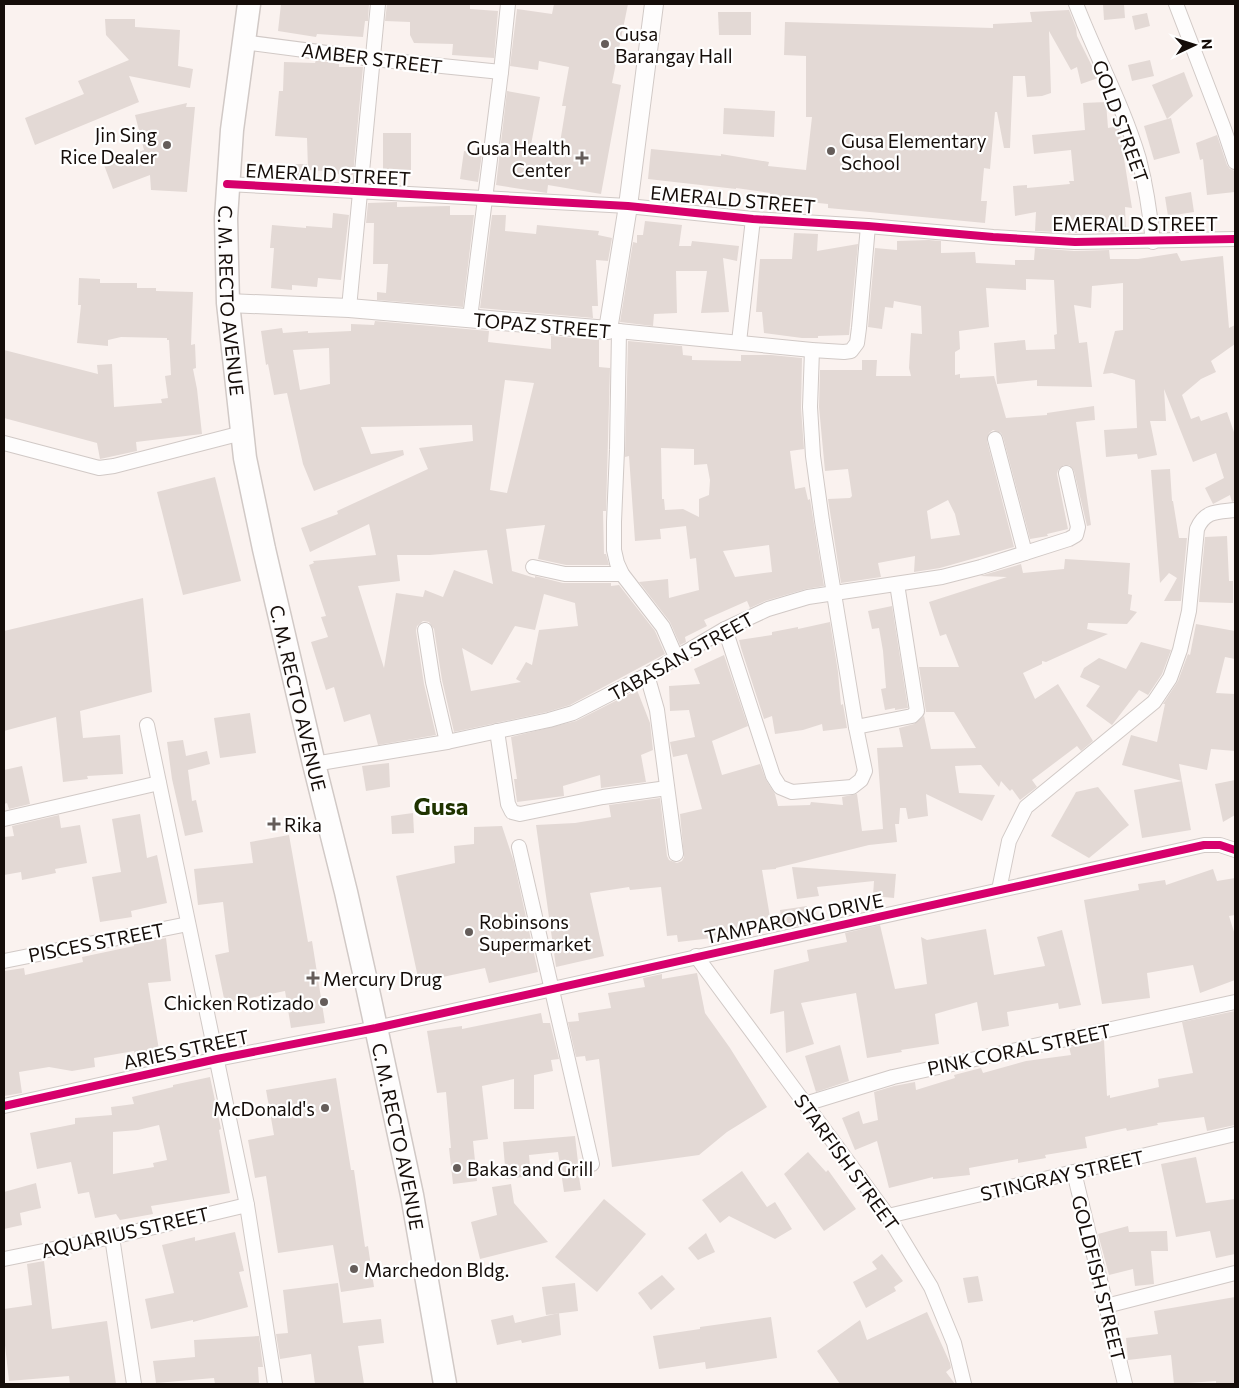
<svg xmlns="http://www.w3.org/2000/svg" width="1239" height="1388" font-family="Commissioner,sans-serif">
<rect width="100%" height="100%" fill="#faf2ef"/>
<g fill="#e3d9d5" fill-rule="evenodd">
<path d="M281,4H369L368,21H365L363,37L317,34L316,37L278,31Z"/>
<path d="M387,4H470V9L498,11L494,58L452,55L453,44L414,43L410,35V22L385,21Z"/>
<path d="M554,4H628L612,83L621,85L601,194L548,185L547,193L496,185L507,91L540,97L530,150L558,155L566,106H562L569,67L539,61L538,70L510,66L517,9L552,14Z"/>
<path d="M1103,4H1124L1125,18L1104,20Z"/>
<path d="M1069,10L1076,28L1077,36L1098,78L1081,84L1077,67L1071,70L1049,31L1051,93L1042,96L1027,97L1025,76H1013L1010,148H1004L997,112H995L990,169L984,168L981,201H987L985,223L828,208V204L769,198L770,193L736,188V189L648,179L651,149L721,156V154L769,162L768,166L806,170L812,117H806V56L784,55L785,22L993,28V24L1032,22L1030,12Z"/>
<path d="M718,12H751V35H719Z"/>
<path d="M1147,13L1150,26L1135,30L1132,16Z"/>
<path d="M105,19H135V27L180,30L178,66L193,69L190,88L129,76L139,102L35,145L25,118L84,94L78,81L129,60L106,35Z"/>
<path d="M316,60L339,64V67H363L353,175L335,174V172L308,170L307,138L275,136L279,91H283L284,62L315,63Z"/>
<path d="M1150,60L1154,76L1132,81L1128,65Z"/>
<path d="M1184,72L1193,96L1167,119L1152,85Z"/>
<path d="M1106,102L1108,128L1118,126L1119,128L1132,208L1125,207L1126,231L1075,233L1035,231L1036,212L1015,216L1013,186L1027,185V188L1070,184L1069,181H1074L1071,150L1034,154L1032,135L1085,130L1083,103Z"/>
<path d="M187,103L186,107H195L187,192L151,190L150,175L113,189L104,165L144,150L135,115Z"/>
<path d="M724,108L775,111L774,137L723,134Z"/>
<path d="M1171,118L1180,153L1154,160L1144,126Z"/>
<rect x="383" y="133" width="28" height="38"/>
<path d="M1217,135L1227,165L1230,169L1235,171V192L1207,195L1203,159L1200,160L1196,143Z"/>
<path d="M464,151L482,154L478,182L460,179Z"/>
<path d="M283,164H307L306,180L283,178Z"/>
<path d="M1191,192L1194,212L1168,216L1165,197Z"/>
<path d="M397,202V207L450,206V215H474L463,307L377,300V292L386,293L388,264H373L374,223H366L368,203Z"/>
<path d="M333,213L349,215L341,280L318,278L317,287L292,285V290L271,288L274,248H270L272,225L306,228V226L332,228Z"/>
<path d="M492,215H506L505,231L536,234L537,225L599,231L598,235L612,238L608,261L596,260L598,306H592L593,318L480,308Z"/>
<path d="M645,221L682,225L679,246H691L692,241L739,246L737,261L723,258L729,312L701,313L707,271H676L677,313L654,314L653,326L620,322L633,242L637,243V235H643Z"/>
<path d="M794,233L818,234L817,251L858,244L849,335L818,336V338H802L764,333L762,312H756L760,259H792Z"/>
<path d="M929,240L941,241V253L975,252L976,263L1015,265V260H1034L1035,248L1074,251L1109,250L1110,259H1138L1177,253L1181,261L1223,256L1229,328L1235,325V344L1211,361L1216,372L1201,379L1182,395L1191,419L1199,416L1201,421L1227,412L1235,435V501L1232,502L1230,495L1213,504L1205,488L1224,478L1216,453L1193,462L1164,389L1166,421H1150L1157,455L1138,459L1137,454L1106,457L1104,430L1137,428L1135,380L1112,373L1103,374L1115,331L1123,330V283L1092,286L1091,308L1074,305L1079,343L1087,342L1092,387L1037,386V380L997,384L994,343L1025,340L1026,350L1055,349L1054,335L1057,334L1054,280L1026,279V290L986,288L989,327L959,331L960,349L955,352V375L960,374V378L994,376L1006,418L1047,415V413L1094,406L1095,420L1076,422L1091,525L1087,526L1074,471L1069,465H1064L1058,470L1057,474L1068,529L1047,534L1048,536L1030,539L1003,437L1001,433L993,430L989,433L987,441L1014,547L940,568L914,572L915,556L878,563L881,577L841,583L828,499L850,498L852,496L848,469L825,471L819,407L820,370H862V360H877L876,376H911L909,368L911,333L922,334L921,306L894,301L893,308L885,307L882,329L868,327L875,248L897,250V241ZM948,500L955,514L960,535L931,539L927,511Z"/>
<path d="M79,278L100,279V283H137V288H156V291L193,292L191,345L195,344L196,368L193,369L197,389L202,434L136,442L137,451L100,459L97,443L4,418V350L98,374L97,365L112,364L114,407L162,403L161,399L168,398L165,376L171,375L169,340H167V338L121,337L108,340V346L77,343L81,305H78Z"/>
<path d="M375,321L489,331L488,342L551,349V336L599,340V367L610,368L606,511H603L604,554H606L609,565H566L538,559L545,525L506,529L512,571L535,578V576L563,583H611V586L619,585L655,631L665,654L570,705L547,712L454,732L442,680L434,629L429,622L423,621L417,626L416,631L424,684L436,735L378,745L370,714L344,722L334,687L326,690L311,642L328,637L321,617L326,616L309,565L314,563L313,561L376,555L369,524L310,552L301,528L338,514L337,511L428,469L419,448L473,441L472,425L361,427L371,454L403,450L404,455L314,491L303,464L287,393L274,395L268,364L266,365L261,331L282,328L283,333L308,331V333L351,331V324L374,325ZM329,348L330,384L300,390L293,350ZM505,380L534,383L507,493L490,490ZM487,550L493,584L454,570L443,597L425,590L423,597L396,593L384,668L358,586L400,581L397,555H430ZM544,594L575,603L578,626L539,630L532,665L526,662L516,679L521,682L471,691L462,648L492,665L515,626L535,630Z"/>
<path d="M628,341L682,346L683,355L692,356V360L741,361V355H771L802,358L801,408L804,449L790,451L795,489L805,487L808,500L810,499L824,586L806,589L765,601L750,608L747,601L704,620L707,626L685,637L686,642L680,645L670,622L639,582L668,579L669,598L699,590L696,558L690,559L686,526L660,529L661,539L635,541L629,456L625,457ZM661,448L694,449V465L707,464L710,480L709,495L699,499V517L683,509L665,510L664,499H662ZM769,545L772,572L735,577L723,551Z"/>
<path d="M1170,469L1172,501H1173L1179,538H1187L1181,601H1164L1177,578L1169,573L1160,583L1151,470Z"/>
<path d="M215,477L241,581L183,595L157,492Z"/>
<path d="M1227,536L1229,581H1233V603L1199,602L1205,537Z"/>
<path d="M1065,559L1130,563L1128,594L1132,595L1130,610L1137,612L1127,624L1088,623L1087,629L1108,634L1046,662L1042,661V664L1023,673L1035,699L1058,684L1093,741L1081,751L1077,746L1032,780L1037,787L1020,800L1012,789L1010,791L1001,781L999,787L981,765L955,766L959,793L995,795L982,821L926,794L928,816L908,819L906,808H900L899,824H895L897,842L869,845L776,868V869L762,870L770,917L740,922L742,930L712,936V938L678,942L677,935L667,936L661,887L630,890L629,887L590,893L604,956L556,967L536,825L575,823L611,817L609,805L660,798L667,856L669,860L677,863L682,861L684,857L680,814L702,809L687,754L673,757L670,742L695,737L689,710L670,711L669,686L700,684L694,669L724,655L748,726L712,741L722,775L760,764L766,780L775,794L778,806L810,805L811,802L843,805L842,797L857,794L862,831L883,829L877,748L903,747L899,728L914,724L924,716L931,749L976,748L954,712H926L919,667H959L946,634L940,636L929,602L1007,577L980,576L1021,564L1023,573L1064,569Z"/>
<path d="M143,598L152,692L80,711L83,738L120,735L123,774L87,776L88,779L63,782L56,717L4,731V631Z"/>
<path d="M892,606L908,708L895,710V708L885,710L881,689L886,688L883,651L879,628L872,629L868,611Z"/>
<path d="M830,622L838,672L841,705L843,704L847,728L823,731L822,724L803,730L775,734L772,716L764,719L741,648L739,640L772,635V632L798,627V629Z"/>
<path d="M1196,624L1235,631V659L1225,657L1216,693L1235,694V751L1211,749L1207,770L1179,764L1182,781L1122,765L1131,735L1157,742L1165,704H1163L1178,681L1188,654L1190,655Z"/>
<path d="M1141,642L1171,650L1162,674L1148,695L1139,690L1112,725L1086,706L1100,686L1080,677L1084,668L1099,658L1126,669Z"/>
<path d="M637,690L650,723L653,750L641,755L646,782L601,788L600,775L563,786L564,796L517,802L514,779H517L511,737L576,721Z"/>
<path d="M250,713L256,753L220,758L214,718Z"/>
<path d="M183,740L186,756L207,751L210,764L188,770L192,801L196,800L203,832L185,836L172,779L167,742Z"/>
<path d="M389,763L390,787L366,791L362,766Z"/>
<path d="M22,766L30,804L9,809L7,803L4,804V770Z"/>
<path d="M1235,780V815L1223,822L1215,784Z"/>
<path d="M1182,781L1191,830L1142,838L1134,790Z"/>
<path d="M1098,787L1129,825L1089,858L1051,836L1076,792Z"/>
<path d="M413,813L414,833L392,834L391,816Z"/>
<path d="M140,814L147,858L157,855L167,903L131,911L132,917L100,922L92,877L121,872L112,819Z"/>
<path d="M59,815L61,828L80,825L87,863L55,869L56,873L22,880L21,872L4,875V837L14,836L12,826Z"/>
<path d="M502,826L514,862L538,972L489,983L485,968L419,982L396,876L455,863L454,846L474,844V827Z"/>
<path d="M289,835L308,942L312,941L325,1023L291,1028L285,991L225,1003L215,955L229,952L223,902L198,905L194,869L253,863L250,842Z"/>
<path d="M792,867L896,874L894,898L873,896L874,881L817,887L819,896L797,899Z"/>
<path d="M1213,869L1217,881L1235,878V915L1229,916L1235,935V980L1200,993L1193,965L1147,973L1150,998L1102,1004L1084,900L1139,890L1138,884L1165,880L1166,885Z"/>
<path d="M807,906L810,923L783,929L780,910Z"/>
<path d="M880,925L895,989L927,984L921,937L927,940L986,929L994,975L1045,966L1037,937L1062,930L1081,1005L1059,1009L1058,1003L1007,1012L1009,1026L982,1031L977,1002L935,1014L939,1044L901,1050L902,1052L867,1058L856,993L801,1003L814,1044L786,1053L784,1011L770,1014L774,970L809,961L807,950L847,942L845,933Z"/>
<path d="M166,938L171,981L148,983L159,1050L135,1054L134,1051L94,1058L95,1067L72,1071L49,1067L19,1072L22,1093L4,1096V971L24,968L25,975L83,962L82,957L134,946V944Z"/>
<path d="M697,973L705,1013L730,1048L767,1107L727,1132L699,1155L612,1167L599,1059L586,1061L585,1056L576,1057L568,1022L579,1021L578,1013L611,1008L608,993L645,987L643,978L662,974V979Z"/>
<path d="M1235,1011V1125L1207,1131L1204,1117L1157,1123L1158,1125L1127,1131L1126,1128L1085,1137L1087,1148L1045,1155L1046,1158L1018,1163V1159L969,1168L970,1175L933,1179V1177L889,1188L877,1141L855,1150L842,1118L859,1111L863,1124L878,1120L874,1092L894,1086L915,1082L916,1090L955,1078L954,1075L981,1068L983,1073L1026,1061L1071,1055L1069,1047L1104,1040L1107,1096L1110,1095V1098L1159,1087L1158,1079L1193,1073L1182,1022Z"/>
<path d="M541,1013L543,1023H550L559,1059L551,1060L553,1071L534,1075V1109H514V1079L482,1086L488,1139L473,1141L477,1181L453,1184L449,1148H451L446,1092L437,1093L427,1031L462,1026V1029Z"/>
<path d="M840,1045L849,1081L816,1092L805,1056Z"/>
<path d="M210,1077L221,1129L219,1130L230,1193L151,1206L153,1214L120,1220L116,1214L95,1218L89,1192L78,1194L71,1162L37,1169L30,1133L75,1124V1118L112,1115L111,1107L134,1104L132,1097L173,1087V1085ZM159,1125L167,1160L153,1163L154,1167L113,1174V1132L138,1130Z"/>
<path d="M336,1078L351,1170H354L365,1247L368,1246L374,1287L341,1292L333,1245L278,1253L266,1176L255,1178L248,1140L274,1135L266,1090Z"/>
<path d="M575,1136L579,1171L573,1172L579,1177L581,1190L564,1192L558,1152L529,1155L531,1176L506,1179L503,1142Z"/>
<path d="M808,1152L826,1172L828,1170L856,1209L824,1231L784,1174Z"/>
<path d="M1196,1157L1206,1203L1235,1199V1254L1216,1258L1210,1231L1176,1237L1161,1164Z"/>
<path d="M742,1171L767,1207L775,1202L792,1229L775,1239L729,1216L720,1223L702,1200Z"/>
<path d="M36,1183L41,1208L20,1213L22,1225L4,1229V1192Z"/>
<path d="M511,1184L514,1203L548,1242L480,1259L471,1222L497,1215L492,1187Z"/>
<path d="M604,1199L646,1234L597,1292L555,1257Z"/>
<path d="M1128,1226L1129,1232L1167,1231L1168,1251H1151L1154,1284L1135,1286L1133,1269L1109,1275L1098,1234Z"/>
<path d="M235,1232L244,1271L239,1272L248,1307L193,1322V1320L151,1329L145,1299L174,1293L162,1245L195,1237V1241Z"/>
<path d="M706,1233L715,1252L698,1260L688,1248Z"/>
<path d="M882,1254L903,1281L894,1287L896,1291L866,1308L853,1282L877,1269L872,1262Z"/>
<path d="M44,1261L52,1329L107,1321L116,1384H70L69,1376L9,1381L4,1336V1309L32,1305L27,1264Z"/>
<path d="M662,1275L675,1289L651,1310L638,1293Z"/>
<path d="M978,1276L983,1301L968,1303L963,1278Z"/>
<path d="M338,1283L343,1323L381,1319L384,1343L358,1346L364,1384H315L311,1354L280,1359L276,1334L288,1333L283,1290Z"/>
<path d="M575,1283L578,1311L546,1315L542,1287Z"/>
<path d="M1235,1297V1384H1216V1381L1174,1384L1171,1355L1128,1360L1126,1338L1158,1334L1154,1311Z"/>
<path d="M927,1312L950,1363L951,1368L946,1372L955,1384H840L817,1351L860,1320L867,1340Z"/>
<path d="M559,1313L561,1335L522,1343L521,1340L497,1345L491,1320L513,1315L515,1323Z"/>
<path d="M771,1317L777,1358L706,1369L705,1362L659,1369L653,1336L700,1329V1327Z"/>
<path d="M259,1336L263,1367H258L259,1384H215L214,1378L156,1383L153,1361L195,1357L194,1340Z"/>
</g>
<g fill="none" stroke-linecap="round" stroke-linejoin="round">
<g stroke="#d1c9c6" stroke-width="16">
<g id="minor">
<path d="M1076,4C1096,56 1123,105 1139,159C1146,186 1150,213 1153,242"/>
<path d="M1176,4L1224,129L1235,162"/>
<path d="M243,42L373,59L501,72"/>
<path d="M227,184L628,206L753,219L868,226L993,237L1075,242L1235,239"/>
<path d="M349,308L378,4"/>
<path d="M470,318L501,72L508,4"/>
<path d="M608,330L812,350L844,352L851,351L857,343L859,328L868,226"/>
<path d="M619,331L617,450L614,522V550L617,563L622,574L663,627L676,657"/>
<path d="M739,342L753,219"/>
<path d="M995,439L1025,553"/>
<path d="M4,443L99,468L114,466L242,433"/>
<path d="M533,567L565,574H622"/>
<path d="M725,629L773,776L780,787L792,792L852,787L861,780L865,771L856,727L822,521L813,456L810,407L812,350"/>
<path d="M425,630L433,682L447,742"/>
<path d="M647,675L657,710L676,854"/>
<path d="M147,725L247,1205L275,1384"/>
<path d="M856,727L912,716L917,711L897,584"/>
<path d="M497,731L508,804L512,812L520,814L603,797L667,788"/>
<path d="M314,764L447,742L549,720L573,713L647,675L725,629L768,609L808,597L942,577L981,567L1069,539L1076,535L1078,527L1066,473"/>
<path d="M4,819L159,783"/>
<path d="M519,847L592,1164"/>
<path d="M999,890L1009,841L1026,807L1154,702L1170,678L1180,650L1189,611L1197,529C1205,510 1218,512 1235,510"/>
<path d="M696,956L888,1216L931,1287L954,1343L964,1384"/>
<path d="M4,961L188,924"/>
<path d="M805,1104L893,1077L1235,1002"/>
<path d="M4,1106L217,1059L376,1028L1204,845H1220L1235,850"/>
<path d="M1074,1172L1125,1384"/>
<path d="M888,1216L1235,1134"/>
<path d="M112,1237L134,1384"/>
<path d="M4,1259L112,1237L247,1205"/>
<path d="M1106,1306L1235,1273"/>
</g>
</g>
<g stroke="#d1c9c6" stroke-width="20">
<path id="tertiary" d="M228,303L349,308L608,330L628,206L654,4"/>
</g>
<g stroke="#d1c9c6" stroke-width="25">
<g id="trunk">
<path id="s1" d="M249,4L232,130L226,218L228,303L245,458L264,549L314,764L346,892L366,981L412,1195L445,1384"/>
</g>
</g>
<use href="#minor" stroke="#fefdfd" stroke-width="14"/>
<use href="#tertiary" stroke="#fefdfd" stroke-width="18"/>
<use href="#trunk" stroke="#fefdfd" stroke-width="22"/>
<g stroke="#fff" stroke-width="11">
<g id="cycleway">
<path d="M227,184L628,206L753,219L868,226L993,237L1075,242L1235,239"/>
<path d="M4,1106L217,1059L376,1028L1204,845H1220L1235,850"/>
</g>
</g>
<use href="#cycleway" stroke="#d6006c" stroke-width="8"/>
</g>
<g fill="#655d5a" stroke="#fff" stroke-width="2">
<circle cx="605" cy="44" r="5"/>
<circle cx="167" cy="145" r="5"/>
<circle cx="831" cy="151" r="5"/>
<path d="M579.5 150.5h5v5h5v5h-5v5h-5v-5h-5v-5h5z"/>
<path d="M271.5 816.5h5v5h5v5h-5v5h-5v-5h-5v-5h5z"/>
<circle cx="469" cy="932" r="5"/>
<path d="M310.5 970.5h5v5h5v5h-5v5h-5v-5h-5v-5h5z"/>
<circle cx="324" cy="1002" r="5"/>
<circle cx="325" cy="1108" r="5"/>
<circle cx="457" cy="1168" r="5"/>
<circle cx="354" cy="1269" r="5"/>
</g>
<g text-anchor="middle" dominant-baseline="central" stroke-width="4.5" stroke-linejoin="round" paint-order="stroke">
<g font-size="19" fill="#150d09" stroke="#fff" text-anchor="start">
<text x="615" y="33">Gusa<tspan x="615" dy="22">Barangay Hall</tspan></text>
<text x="157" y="134" text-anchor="end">Jin Sing<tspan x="157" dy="22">Rice Dealer</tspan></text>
<text x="841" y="140">Gusa Elementary<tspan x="841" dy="22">School</tspan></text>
<text x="571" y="147" text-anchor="end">Gusa Health<tspan x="571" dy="22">Center</tspan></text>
<text x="284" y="824">Rika</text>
<text x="479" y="921">Robinsons<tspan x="479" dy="22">Supermarket</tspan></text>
<text x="323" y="978">Mercury Drug</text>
<text x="314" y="1002" text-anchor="end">Chicken Rotizado</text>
<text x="315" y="1108" text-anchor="end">McDonald's</text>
<text x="467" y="1168">Bakas and Grill</text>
<text x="364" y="1269">Marchedon Bldg.</text>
</g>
<g font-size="19" fill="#150d09" stroke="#fff">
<text transform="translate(372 58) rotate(7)">AMBER STREET</text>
<text transform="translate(1121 121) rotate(70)">GOLD STREET</text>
<text transform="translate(328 174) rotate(3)">EMERALD STREET</text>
<text transform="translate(733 199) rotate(5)">EMERALD STREET</text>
<text x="1135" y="223">EMERALD STREET</text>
<text stroke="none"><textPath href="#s1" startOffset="298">C. M. RECTO AVENUE</textPath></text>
<text transform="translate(542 325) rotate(5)">TOPAZ STREET</text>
<text transform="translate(681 656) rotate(-29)">TABASAN STREET</text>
<text stroke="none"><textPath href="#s1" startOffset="702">C. M. RECTO AVENUE</textPath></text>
<text transform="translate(794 918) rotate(-12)">TAMPARONG DRIVE</text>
<text transform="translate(96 942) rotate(-11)">PISCES STREET</text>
<text transform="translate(186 1049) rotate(-12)">ARIES STREET</text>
<text transform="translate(1019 1049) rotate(-12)">PINK CORAL STREET</text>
<text stroke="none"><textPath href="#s1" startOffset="1152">C. M. RECTO AVENUE</textPath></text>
<text transform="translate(847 1162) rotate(54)">STARFISH STREET</text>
<text transform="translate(1062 1175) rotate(-13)">STINGRAY STREET</text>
<text transform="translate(125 1232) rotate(-13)">AQUARIUS STREET</text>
<text transform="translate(1099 1278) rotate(76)">GOLDFISH STREET</text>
</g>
<g font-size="24" font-weight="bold" fill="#1f3300" stroke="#fff">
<text x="441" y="805">Gusa</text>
</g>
</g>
<rect width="1239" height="1388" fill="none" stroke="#150d09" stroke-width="10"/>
<g transform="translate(1194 45) rotate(86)" stroke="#ffffff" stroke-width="4" paint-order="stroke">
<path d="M0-4L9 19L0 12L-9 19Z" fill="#150d09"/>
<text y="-8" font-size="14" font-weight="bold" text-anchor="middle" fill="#150d09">N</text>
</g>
</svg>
